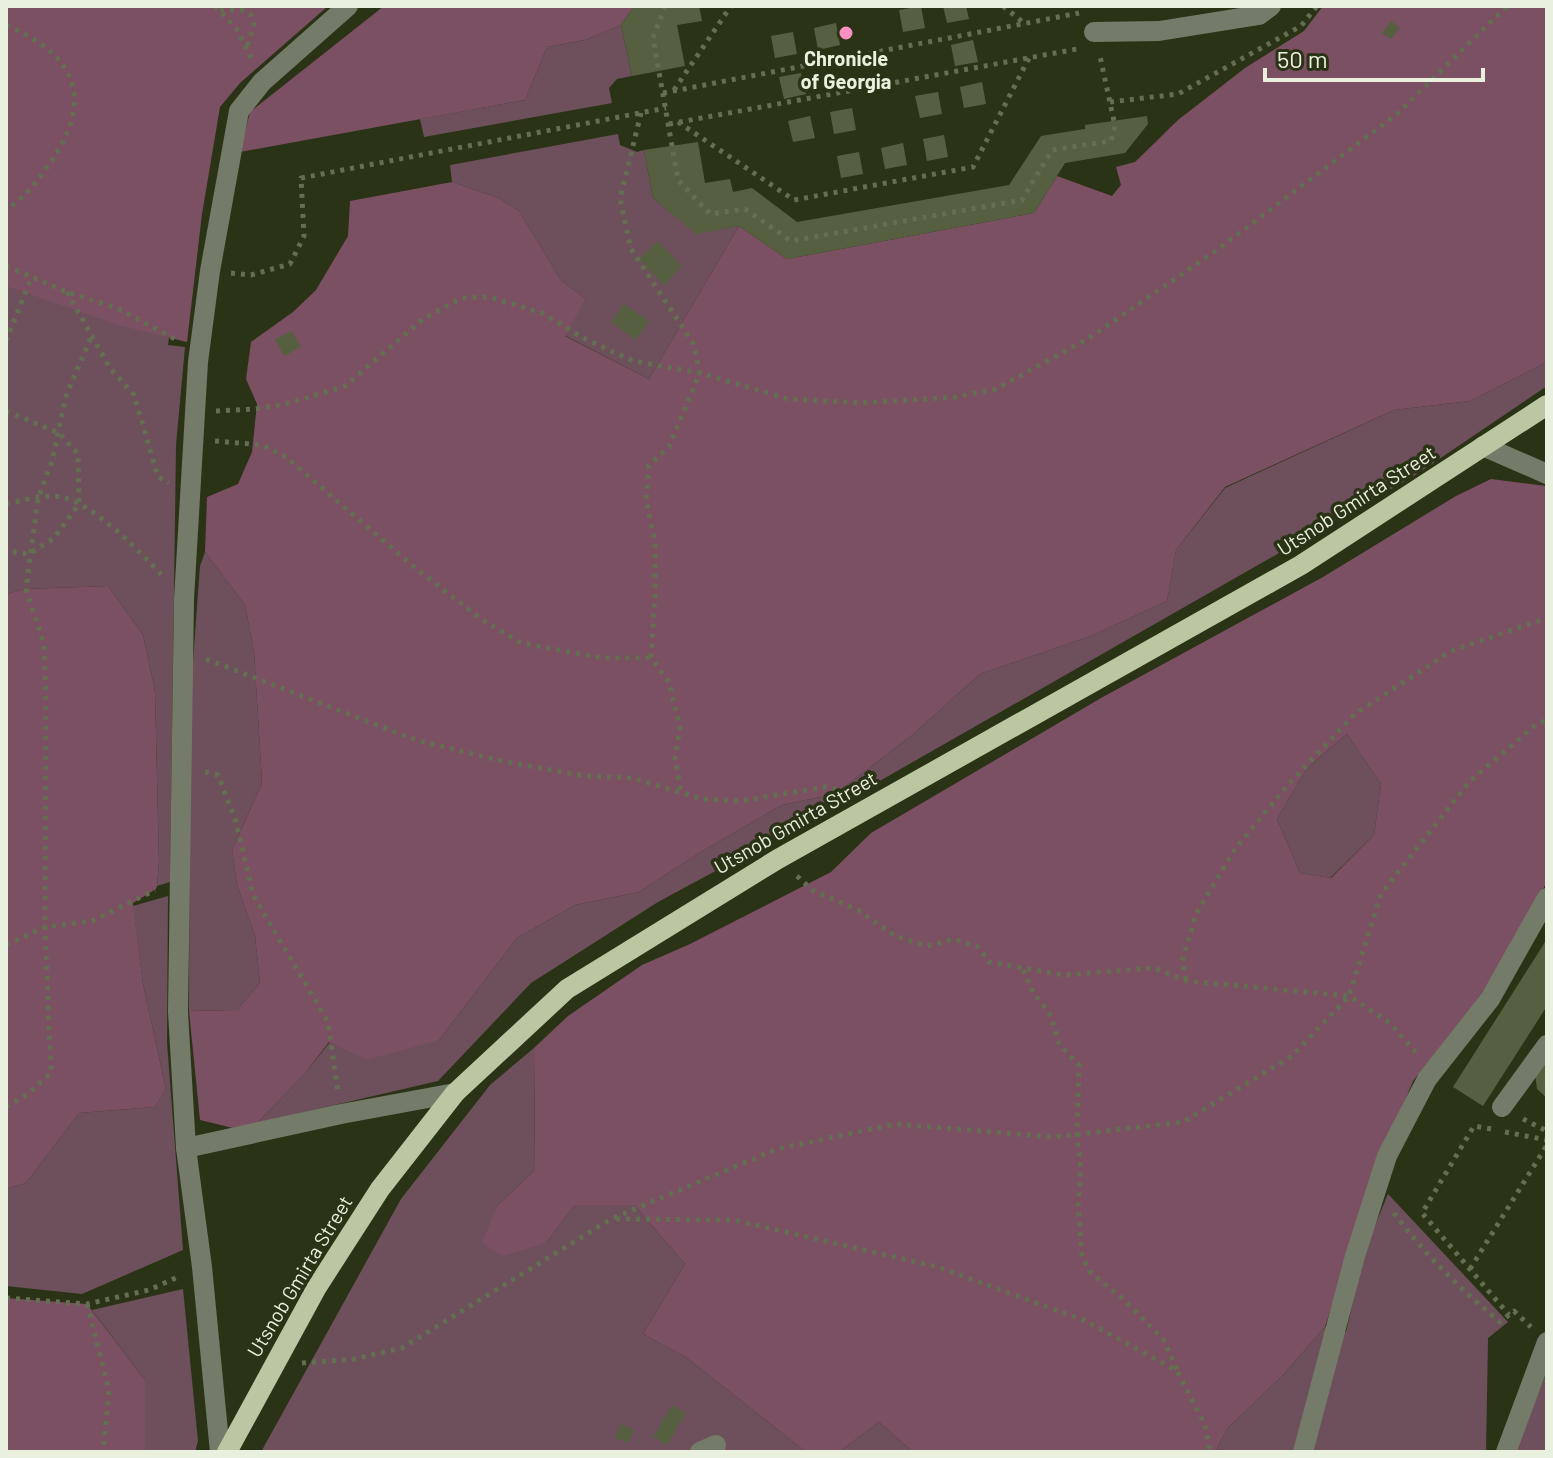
<svg xmlns="http://www.w3.org/2000/svg" width="1553" height="1458" font-family="Barlow,sans-serif">
<rect width="100%" height="100%" fill="#2b3316"/>
<g fill="#6d505c">
<path d="M621,25L632,76L617,79L609,88L612,103L424,137L420,119L525,100L547,47L585,40Z"/>
<path d="M618,134L620,145L637,152L644,150L653,198L696,233L739,226L649,379L564,335L586,299L561,280L519,211L499,198L452,182L450,165Z"/>
<path d="M6,266L117,308L169,338L168,345L185,347L176,445L170,882L157,886L159,863L155,691L143,635L108,586L26,589L6,594Z"/>
<path d="M1547,362V386L1414,476L841,803L658,902L531,983L438,1081L257,1123L303,1076L330,1042L439,1040L517,938L575,905L639,892L704,850L782,805L835,794L911,736L980,674L1091,636L1167,601L1176,550L1225,488L1394,410L1470,401Z"/>
<path d="M205,552L245,605L254,652L262,783L232,850L237,885L255,936L260,983L237,1010L189,1011L190,702L200,566Z"/>
<path d="M1347,734L1381,784L1374,835L1330,878L1300,873L1277,819L1307,768Z"/>
<path d="M168,896L167,1043L183,1250L82,1294L6,1286V1189L26,1183L79,1113L155,1107L166,1089L143,984L133,906Z"/>
<path d="M534,1048L535,1170L497,1206L546,1243L575,1205H634L685,1264L643,1334L687,1358L806,1452H261L401,1199L490,1085Z"/>
<path d="M1388,1194L1508,1322L1488,1338L1486,1452H1215L1227,1429L1283,1375L1325,1327L1346,1332L1366,1247Z"/>
<path d="M183,1289L198,1441L195,1452H145V1380L92,1310Z"/>
<path d="M1547,1372V1452H1513Z"/>
<path d="M879,1422L913,1452H839Z"/>
</g>
<g fill="#7a5062" fill-rule="evenodd">
<path d="M6,6H328L240,83L220,107L202,214L187,342L121,326L6,286Z"/>
<path d="M384,6H634L621,25L585,40L547,47L525,100L240,152L250,112Z"/>
<path d="M1323,6H1507L1504,11L1510,6H1547V362L1470,401L1394,410L1225,487L1176,550L1167,601L1091,636L980,674L911,736L835,794L782,805L704,850L639,892L575,905L517,938L439,1040L367,1060L329,1042L303,1076L257,1123L237,1129L200,1120L189,1011L237,1010L260,983L255,936L237,885L232,850L262,783L254,652L245,605L205,552L207,497L238,484L252,452L257,404L246,379L251,342L293,312L316,290L348,236L350,201L452,182L499,198L519,211L561,280L586,299L565,336L649,379L739,226L787,259L1034,213L1057,176L1112,196L1121,185L1116,167L1135,162L1178,120L1245,68L1304,31Z"/>
<path d="M1491,479L1547,486V882L1480,996L1413,1081L1376,1171L1325,1327L1283,1375L1227,1429L1215,1452H913L879,1422L839,1452H806L687,1358L643,1334L685,1264L634,1205H575L546,1243L503,1256L482,1243L497,1206L535,1170L534,1048L568,1016L642,965L690,944L831,872L871,833L1101,698L1323,577L1456,496ZM1347,734L1381,784L1374,835L1331,878L1300,873L1277,819L1307,768Z"/>
<path d="M108,586L143,635L155,691L159,863L157,886L156,889L133,903L143,984L166,1089L155,1107L79,1113L26,1183L6,1189V594L26,589Z"/>
<path d="M6,1298L87,1304L145,1380V1452H6Z"/>
</g>
<g fill="#566041">
<path d="M634,6H699L702,21L677,25L685,66L632,76L621,25Z"/>
<path d="M921,6L925,28L903,32L899,10Z"/>
<path d="M943,6H966L969,19L947,23Z"/>
<path d="M1391,21L1400,28L1391,39L1382,33Z"/>
<path d="M836,23L840,45L818,50L814,28Z"/>
<path d="M793,32L797,54L775,58L771,36Z"/>
<path d="M973,40L978,62L955,66L951,45Z"/>
<path d="M801,73L806,94L784,99L779,77Z"/>
<path d="M982,82L986,104L964,108L960,87Z"/>
<path d="M938,92L942,114L920,118L915,96Z"/>
<path d="M852,108L856,130L834,134L830,112Z"/>
<path d="M810,116L815,138L793,142L788,121Z"/>
<path d="M1147,116L1148,124L1125,153L1065,163L1034,213L787,259L739,226L696,234L653,198L644,150L698,142L705,183L730,179L733,192L752,188L797,222L1009,185L1041,136L1085,129V125Z"/>
<path d="M944,135L948,157L927,161L923,139Z"/>
<path d="M903,143L907,165L885,169L881,148Z"/>
<path d="M859,152L863,174L841,178L837,156Z"/>
<path d="M658,241L682,266L664,285L639,259Z"/>
<path d="M624,304L649,321L636,340L611,322Z"/>
<path d="M292,331L301,347L284,356L275,339Z"/>
<path d="M1547,939V1006L1483,1106L1453,1087Z"/>
<path d="M1547,1048V1098L1537,1089L1535,1073Z"/>
<path d="M672,1405L686,1413L667,1445L653,1437Z"/>
<path d="M620,1424L634,1430L628,1443L615,1438Z"/>
</g>
<g fill="none" stroke-linecap="round" stroke-linejoin="round">
<g stroke="#656d53" stroke-width="5" stroke-dasharray="4 6" stroke-linecap="butt">
<path d="M215,6L236,28L252,59"/>
<path d="M665,6L653,38L678,180L710,214L745,209L791,241L1022,200L1052,150L1111,141L1115,126L1100,56"/>
<path d="M1003,6L1024,23"/>
<path d="M220,10H242L251,15L254,24L247,47"/>
<path d="M6,25C78,56 95,100 48,166C36,183 24,198 6,210"/>
<path d="M674,90L731,6"/>
<path d="M663,93L1079,13"/>
<path d="M1110,102L1178,94L1301,26L1317,6"/>
<path d="M641,113L620,199L631,249L693,343L700,373L669,447L649,465L646,500L655,542V594L651,658L669,682L680,727L675,758L681,793"/>
<path d="M678,122L794,200L973,167L1029,58"/>
<path d="M669,124L1077,49"/>
<path d="M6,266L67,292L117,308L177,340"/>
<path d="M231,273L251,275L290,264L304,236L301,178L666,108"/>
<path d="M67,292L110,368L134,395L158,477L169,483"/>
<path d="M6,341L32,276"/>
<path d="M6,411L59,433L78,454L79,504L54,538L29,554L6,551"/>
<path d="M216,411L256,409L290,403L345,386L423,319L461,298L489,297L542,313L585,339L633,361L700,373L788,399L861,403L956,397L996,389L1089,338L1217,250L1398,113L1507,6"/>
<path d="M215,441L262,445L286,457L413,566L481,619L521,643L603,658H651"/>
<path d="M6,504C23,500 45,494 62,497C95,505 139,551 162,575"/>
<path d="M206,659L416,740L506,762L585,776L632,778L703,799L740,801L825,787L849,793"/>
<path d="M205,772L218,775L236,822L253,895L328,1022L338,1093"/>
<path d="M797,876L812,890L858,910L895,936L927,946L954,939L978,947L989,962L1063,975L1154,968L1187,981L1349,996L1390,1023L1418,1055"/>
<path d="M6,945L45,927L92,921L155,890"/>
<path d="M1023,970L1033,992L1051,1016L1059,1044L1079,1065L1077,1135L1081,1170L1078,1206L1082,1256L1091,1273L1122,1298L1163,1339L1177,1370"/>
<path d="M1186,980L1182,961L1196,914L1233,852L1286,787L1355,714L1451,651L1547,618"/>
<path d="M6,1107L28,1094L51,1073L45,927L46,700L44,645L26,589L38,498L52,461L66,396L92,335"/>
<path d="M1523,1119L1547,1131"/>
<path d="M1491,1129L1474,1126L1422,1213L1509,1315"/>
<path d="M1505,1132L1547,1140"/>
<path d="M1394,1213C1425,1255 1460,1289 1500,1322L1514,1311L1531,1327"/>
<path d="M616,1219L734,1220L938,1267L1086,1321L1177,1371L1205,1425L1210,1452"/>
<path d="M1470,1269L1547,1145"/>
<path d="M6,1298L87,1304L149,1290L180,1276"/>
<path d="M87,1304L109,1390L103,1452"/>
<path d="M302,1363L354,1359L402,1348L611,1219L777,1149L895,1124L1054,1137L1183,1122L1292,1056L1349,996L1381,894L1469,782L1533,727L1547,719"/>
</g>
<g stroke="#757b69" stroke-width="20">
<path d="M1094,32L1159,31L1259,15L1271,6"/>
<path d="M1483,446L1547,474"/>
<path d="M1502,1107L1547,1045"/>
<path d="M186,1148L341,1114L455,1093"/>
<path d="M220,1452L202,1267L186,1148L178,1012L184,599L198,362L210,271L239,111L262,82L348,6"/>
<path d="M700,1452L716,1445"/>
<path d="M1303,1452L1355,1256L1387,1156L1427,1079L1490,999L1547,898"/>
<path d="M1506,1452L1547,1342"/>
</g>
<path stroke="#bbc7a2" stroke-width="20" d="M227,1452L317,1287L380,1189L455,1093L567,989L778,859L1301,565L1547,405"/>
</g>
<circle fill="#fc8fc1" stroke="#2b3316" stroke-width="3" cx="846" cy="33" r="8"/>
<g text-anchor="middle" dominant-baseline="central" stroke-width="7" stroke-linejoin="round" paint-order="stroke">
<g font-size="20" font-weight="bold" fill="#eaf0de" stroke="#2b3316">
<text x="846" y="58">Chronicle<tspan x="846" dy="23">of Georgia</tspan></text>
</g>
<g font-size="20" fill="#eaf0de" stroke="#2b3316">
<text transform="translate(1356 500) rotate(-33)">Utsnob Gmirta Street</text>
<text transform="translate(795 822) rotate(-30)">Utsnob Gmirta Street</text>
<text transform="translate(299 1276) rotate(-59)">Utsnob Gmirta Street</text>
</g>
</g>
<rect width="1553" height="1458" fill="none" stroke="#eaf0de" stroke-width="16"/>
<path d="M1265 68v12h218v-12" fill="none" stroke="#eaf0de" stroke-width="4"/>
<text x="1277" y="68" font-size="24" fill="#eaf0de" stroke="#2b3316" stroke-width="6" paint-order="stroke">50 m</text>
</svg>
